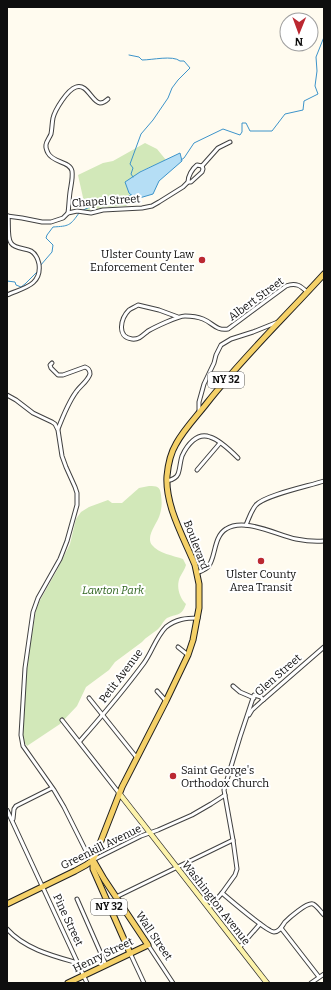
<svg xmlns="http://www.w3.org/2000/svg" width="331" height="990" font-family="Bitter,serif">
<rect width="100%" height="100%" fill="#fffbef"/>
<g fill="#d2e8b9">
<path d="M145,143L157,149L166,160L141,171L129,193L136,199L126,206L106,207L86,211L78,175L103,163L113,161Z"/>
<path d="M149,486C157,486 160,486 161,495C162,502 162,507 160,514C158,523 145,536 152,545C158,553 174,556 183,559L186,565C185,569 182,573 180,577C176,586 179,597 186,604C181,617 178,613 167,618C163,621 161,627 157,630C152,634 146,637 142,642L115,662L109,670L86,687L77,706L60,724L27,746L24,742L23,736L25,692L28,658L36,610L39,602L56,572L70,544L76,519L81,512L89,507L108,500L112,503H122L139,488Z"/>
</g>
<path fill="#b5def5" stroke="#3d94ca" d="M180,153L182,161L159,181L153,194L136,199L129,193L125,182L140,172Z"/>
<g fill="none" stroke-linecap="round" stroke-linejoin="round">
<g stroke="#3d94ca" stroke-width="1">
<path d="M129,55L139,57L142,60C152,60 173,55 180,61H184L190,68L178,80L172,88L168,98L153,120L141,134L130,164L133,168L131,174L133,177"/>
<path d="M181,160L184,158L194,143L223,129L240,135L242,132V123H246L250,131H272L285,114L303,110L304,101L318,94L315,86L317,71L316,57L324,37"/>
<path d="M81,211L90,207L106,198L123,199L131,195"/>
<path d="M40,266L52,252L53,245L46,238L47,235L53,227C69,226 70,226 79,213"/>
<path d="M7,281L15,282L16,285L21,287L25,284L38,271"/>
</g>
<g stroke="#414141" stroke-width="5">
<g id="street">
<path d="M202,166L218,148L230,142"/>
<path d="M188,182H191L202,172L203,169L202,166"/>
<path d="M68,213C69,206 69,199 70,192C71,185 73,178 72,171C70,161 53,163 48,153C43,144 48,141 51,134C52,129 52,123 53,118C55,110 67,90 76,87C87,83 92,102 100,103C103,103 106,101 108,99"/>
<path d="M7,216L22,218L42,222H51L63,218L68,213L77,211L91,213L103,210L142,208L152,206L159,202L183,187L188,182C188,176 192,169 197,165L202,166"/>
<path d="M7,295C22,288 42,286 39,264C38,259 36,254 31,251C25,248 15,249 11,243C7,238 9,223 8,216"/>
<path d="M178,317L159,310L138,305C135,307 132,308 129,310C121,318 116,337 132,339C139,340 143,335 148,331C155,327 178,316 185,316C191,316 198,317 203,319C213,323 216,331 228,329L286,286C296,282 301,286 307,292"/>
<path d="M52,363L50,365L51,368L58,375H63L85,367C88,368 90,370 90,374C88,381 80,386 76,392C68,403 63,416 58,429"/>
<path d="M7,395L16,400L33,413L52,422L55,424L58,430L62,456L66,467L75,487L77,493V505L67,541L60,559L38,598L33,612L25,668L21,735L23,746L54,790L64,807L87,853L93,860L141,836L158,830L192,815L211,804L225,795"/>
<path d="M199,413V402L204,384L214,363L216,355L221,345L231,339L253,332L278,322"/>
<path d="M197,470L220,443"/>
<path d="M167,481C171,480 176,479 178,474C180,469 180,462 182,456C187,445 197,432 210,437C220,440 231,451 238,458"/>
<path d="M246,525C249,518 251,511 256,505C265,495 309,486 324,481"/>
<path d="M197,573C201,571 205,570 208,567C216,558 213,537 226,529C244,517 277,535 296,539C306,541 315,542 324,541"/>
<path d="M178,647L188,655"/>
<path d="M233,686L240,692L254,698"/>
<path d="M157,691L166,701"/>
<path d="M89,698L137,758"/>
<path d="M249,715L252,710L263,700L324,647"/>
<path d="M62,720L119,793"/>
<path d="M80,741C102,716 124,690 144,663C152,652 156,637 166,627C176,619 186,618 198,618"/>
<path d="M7,810L87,983"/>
<path d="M13,819L14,809L16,806L52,788"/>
<path d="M222,893C229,899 268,932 274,932C280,932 282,926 285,922C289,918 307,902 313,904C317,906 321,912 324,915"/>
<path d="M116,897L233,840"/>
<path d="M77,899L106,965"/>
<path d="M209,908L222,893L235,875L237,869L233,840L224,790L226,783L240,737L254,695L261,697L263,700"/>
<path d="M281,928L319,977"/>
<path d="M7,929C25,949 53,956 78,963"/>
<path d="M148,945L173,983"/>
<path d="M239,948L260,924"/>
<path d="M130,953L144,983"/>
<path d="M311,983L324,974"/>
</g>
</g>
<g stroke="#303030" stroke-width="6">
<path id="secondary" d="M119,793L267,983"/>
</g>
<g stroke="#1f1f1f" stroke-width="7">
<g id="primary">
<path d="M7,904L75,871L86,865L93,860"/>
<path d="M130,953L93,869V860L97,851L122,787L166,701L188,655L193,640L199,608V584L195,565C184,538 165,506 167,476C168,465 170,454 176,444C184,429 197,416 207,403C243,357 285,317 324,274"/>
<path d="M68,983L148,945L104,879L93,860"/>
</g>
</g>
<use href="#street" stroke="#fff" stroke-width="3"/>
<use href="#secondary" stroke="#fdf3ab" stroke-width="4.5"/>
<use href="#primary" stroke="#f5d168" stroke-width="5"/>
</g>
<g fill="#bb2831" stroke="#fff" stroke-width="1.5">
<circle cx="202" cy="260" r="4"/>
<circle cx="261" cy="561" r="4"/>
<circle cx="173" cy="776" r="4"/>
</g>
<g text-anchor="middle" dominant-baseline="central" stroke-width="4" stroke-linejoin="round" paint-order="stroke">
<g fill="#fff" stroke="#565656" stroke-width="1">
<rect x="208" y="372" width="36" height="16" rx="3"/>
<rect x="91" y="899" width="36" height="16" rx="3"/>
</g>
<g font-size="10" font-weight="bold" fill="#0e0e0e">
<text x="226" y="380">NY 32</text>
<text x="109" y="907">NY 32</text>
</g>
<g font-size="11" fill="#0e0e0e" stroke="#fff">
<text transform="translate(106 201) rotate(-4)">Chapel Street</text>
<text transform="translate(256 299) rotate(-36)">Albert Street</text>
<text transform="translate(196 545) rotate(69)">Boulevard</text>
<text transform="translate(278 675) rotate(-41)">Glen Street</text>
<text transform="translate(121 676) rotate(-53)">Petit Avenue</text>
<text transform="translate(101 847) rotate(-26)">Greenkill Avenue</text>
<text transform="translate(216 903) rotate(52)">Washington Avenue</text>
<text transform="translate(68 920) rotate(65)">Pine Street</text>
<text transform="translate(154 936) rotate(56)">Wall Street</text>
<text transform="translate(103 955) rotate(-26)">Henry Street</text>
</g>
<g font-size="11" fill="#0e0e0e" stroke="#fff" text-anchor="end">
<text x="194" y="254">Ulster County Law<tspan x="194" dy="13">Enforcement Center</tspan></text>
<text x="261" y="574" text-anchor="middle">Ulster County<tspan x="261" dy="13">Area Transit</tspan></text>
<text x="181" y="770" text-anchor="start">Saint George's<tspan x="181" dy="13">Orthodox Church</tspan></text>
</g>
<g font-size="11" font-style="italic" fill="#2e641f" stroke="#fff">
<text x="113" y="590">Lawton Park</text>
</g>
</g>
<rect width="331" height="990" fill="none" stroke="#0e0e0e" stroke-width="16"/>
<g transform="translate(299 32) rotate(181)"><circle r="19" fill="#ffffff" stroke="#9f9f9f"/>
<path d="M0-3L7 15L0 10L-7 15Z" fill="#bb2831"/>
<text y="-6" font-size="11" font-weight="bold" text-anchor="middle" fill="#0e0e0e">N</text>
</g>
</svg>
